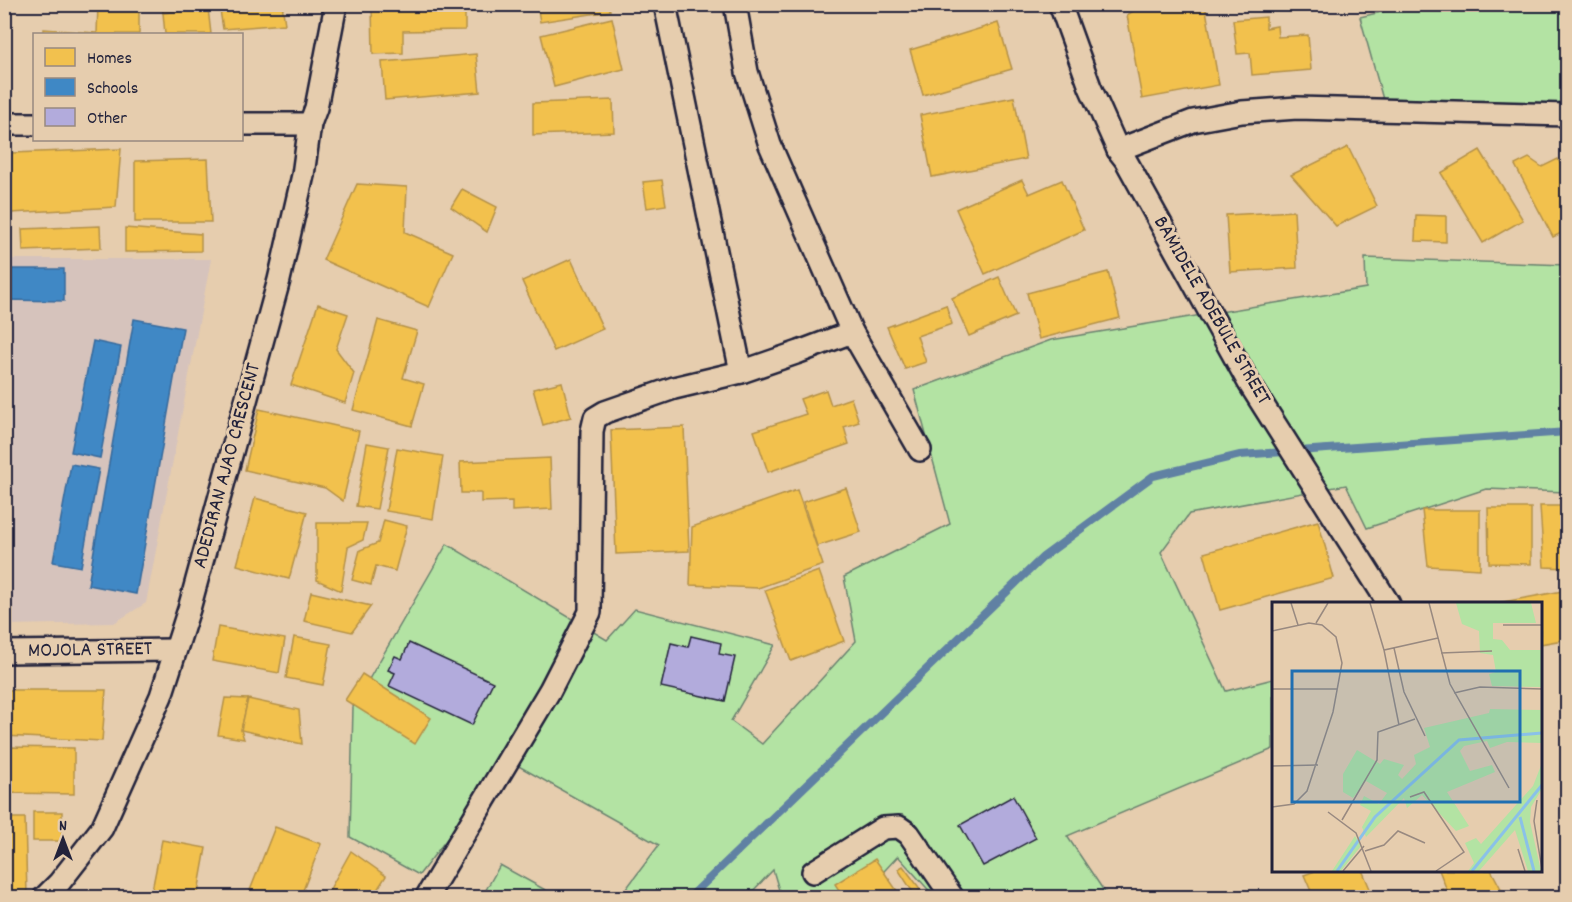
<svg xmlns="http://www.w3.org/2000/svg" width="1572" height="902" font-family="Dekko,sans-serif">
<rect width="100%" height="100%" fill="#e6cdae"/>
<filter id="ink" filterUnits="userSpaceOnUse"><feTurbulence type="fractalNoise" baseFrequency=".0167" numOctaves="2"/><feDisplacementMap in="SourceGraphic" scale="12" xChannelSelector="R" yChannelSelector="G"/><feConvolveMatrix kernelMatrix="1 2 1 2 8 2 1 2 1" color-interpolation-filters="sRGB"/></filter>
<g filter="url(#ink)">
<path fill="#d6c3bc" d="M4,259H211L146,603L114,623L5,625Z"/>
<g fill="#b3e3a3" stroke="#6a826f" stroke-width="1.5">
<path d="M1411,5H1567V105L1384,103L1360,17Z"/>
<path d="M1365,258L1567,265V492L1486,489L1367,528L1346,485L1189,514L1161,552L1226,691L1273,679V749L1067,836L1108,897H935L898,856L860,897H781L773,870L747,897H620L659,845L508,760L419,875L350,837L353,707L447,544L607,640L635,609L775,645L731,721L762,744L856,641L844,577L950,524L914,390L1051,340L1366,288Z"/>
<path d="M500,865L558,897H482Z"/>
</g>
<g fill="#f2c14e" stroke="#b49148" stroke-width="1.5">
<path d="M98,4H139V34H97Z"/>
<path d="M162,4H199V8L163,13Z"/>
<path d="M219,4H282L285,24L223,29Z"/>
<path d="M436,4H465V30L403,31V53L373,54L372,6Z"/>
<path d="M537,4H609L610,11L540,22Z"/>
<path d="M1144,4H1205L1219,85L1142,99L1127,15Z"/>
<path d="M1216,4H1271V5L1217,7Z"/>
<path d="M208,8L211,34H165L163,13Z"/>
<path d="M1266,17V28L1277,26L1278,37L1308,35L1311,70L1252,75L1250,53L1237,54L1233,20Z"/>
<path d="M612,18L624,69L554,87L541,35Z"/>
<path d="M998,23L1012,69L923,95L910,50Z"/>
<path d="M44,29L97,33L96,34H44Z"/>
<path d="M476,54L480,92L385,100L382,62Z"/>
<path d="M1014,97L1026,159L932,177L920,115Z"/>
<path d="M613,100L614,132L533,135V103Z"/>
<path d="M1348,147L1377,206L1336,226L1291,175Z"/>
<path d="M121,149L116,207L11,213V153Z"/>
<path d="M1480,150L1523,220L1483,243L1441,173Z"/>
<path d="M1529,158L1542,167L1558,159L1568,178V230L1553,237L1515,165Z"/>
<path d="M208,159L211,222H135V161Z"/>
<path d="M662,180L666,205L647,208L643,182Z"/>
<path d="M1022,180L1029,194L1062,180L1084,230L985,274L956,209Z"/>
<path d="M357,184L407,187L405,232L453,253L429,307L323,260Z"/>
<path d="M462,189L497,207L487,232L451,207Z"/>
<path d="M1294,211L1297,268L1230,272L1226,215Z"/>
<path d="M1416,215L1446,216V242L1415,241Z"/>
<path d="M100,226L101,248L23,251L22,229Z"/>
<path d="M125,228L201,234V251L125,252Z"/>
<path d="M571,259L603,329L554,351L522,281Z"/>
<path d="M1108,272L1120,318L1039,339L1027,293Z"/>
<path d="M999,277L1016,316L969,336L952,298Z"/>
<path d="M318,304L348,314L336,349L354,373L345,403L291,385Z"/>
<path d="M946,305L952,324L917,336L926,362L905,369L887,327Z"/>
<path d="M378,320L417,331L403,378L424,384L412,426L353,410Z"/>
<path d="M562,382L571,417L543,425L533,389Z"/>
<path d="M826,390L831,405L851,398L859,422L844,427L849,444L768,472L754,431L806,414L800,399Z"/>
<path d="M259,409L359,431L343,501L325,488L245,470Z"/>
<path d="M684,427L689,551L616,554L611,430Z"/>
<path d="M367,443L389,447L377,509L356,506Z"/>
<path d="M397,448L443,456L433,519L386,511Z"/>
<path d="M550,458L552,509L512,511V501L481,502V493H461L460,462Z"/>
<path d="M846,488L861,532L817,546L803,502Z"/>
<path d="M797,490L823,565L758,588L690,585L692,527Z"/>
<path d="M255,498L307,512L289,579L237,565Z"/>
<path d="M1540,506H1568V568L1544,567Z"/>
<path d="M1488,508H1531V564L1489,563Z"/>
<path d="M1422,510H1480V569L1428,566Z"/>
<path d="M384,520L407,526L395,571L376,566L371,585L352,580L360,550L378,543Z"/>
<path d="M1318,521L1334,578L1220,610L1204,553Z"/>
<path d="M317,523H367L363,540L348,547L341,591L317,580Z"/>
<path d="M819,571L844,641L791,661L765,590Z"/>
<path d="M1568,590V639L1540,644V604H1492Z"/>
<path d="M311,592L371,606L352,632L304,621Z"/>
<path d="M218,627L285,639L279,673L212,661Z"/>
<path d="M294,637L331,644L323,685L286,678Z"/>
<path d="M362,674L431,718L415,744L345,700Z"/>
<path d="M6,690H106L102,741L4,736Z"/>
<path d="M225,698L248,699L241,730L244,739L218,735Z"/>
<path d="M248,699L299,710L302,744L241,730Z"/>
<path d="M4,747L74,748V794L4,793Z"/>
<rect x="33" y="812" width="29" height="29"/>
<path d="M4,818H25L27,895H4Z"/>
<path d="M275,827L321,844L300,898H247Z"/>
<path d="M162,840L206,848L197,898H163L151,895Z"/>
<path d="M351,851L386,876L372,898H325Z"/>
<path d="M875,859L902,898H844L835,884Z"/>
<path d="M903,866L921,890L914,894L898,869Z"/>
<path d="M1318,870H1362L1374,898H1314L1304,875Z"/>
<path d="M1439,870H1491L1506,898H1450Z"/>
<path d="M1443,889L1447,898H1415Z"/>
</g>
<g fill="#3f88c5" stroke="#36699c" stroke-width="1.5">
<path d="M4,269H64V301L4,300Z"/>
<path d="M134,319L183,328L136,594L88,585Z"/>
<path d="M93,341L121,347L100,458L71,452Z"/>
<path d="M71,464L99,469L81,567L53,562Z"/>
</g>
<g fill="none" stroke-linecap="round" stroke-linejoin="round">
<path stroke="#6081a3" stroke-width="8" d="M689,898L1043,557L1153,476L1240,455L1568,432"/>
</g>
<g fill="#b2abdc" stroke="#22223b" stroke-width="1.5">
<path d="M691,636L721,643L719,654L735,657L725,701L661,687L671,643L688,647Z"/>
<path d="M409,643L493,682L472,725L389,686L395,673L388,670L395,656L402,659Z"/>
<path d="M1013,796L1036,838L983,866L960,825Z"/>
</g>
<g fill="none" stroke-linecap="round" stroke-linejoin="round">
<g stroke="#22223b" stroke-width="26">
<g id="minor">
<path d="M665,4L741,372"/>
<path d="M735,4L747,72L770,145L852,332L920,450"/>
<path d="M1060,4L1090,87L1118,150L1125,159L1249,383L1389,604"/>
<path d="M4,124H34"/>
<path d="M242,124H310"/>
<path d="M1118,150L1193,121L1242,112L1297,108L1568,115"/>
<path d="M4,652L175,650"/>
<path d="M813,872L883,828L899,827L909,834L953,898"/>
<path d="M44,898L59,883L102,828L161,696L189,609L279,280L303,175L310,124L316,108L336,4"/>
<path d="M426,898L550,690L590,612L592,431L595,418L605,412L674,388L741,372L799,352L852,332"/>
</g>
</g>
<use href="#minor" stroke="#e6cdae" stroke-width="21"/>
</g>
</g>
<g text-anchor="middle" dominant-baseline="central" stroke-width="6" stroke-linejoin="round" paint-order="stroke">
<g font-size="21" fill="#22223b" stroke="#e6cdae">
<text transform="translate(1211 311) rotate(60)">BAMIDELE ADEBULE STREET</text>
<text transform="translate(228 466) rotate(-75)">ADEDIRAN AJAO CRESCENT</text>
<text transform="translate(90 651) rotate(-1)">MOJOLA STREET</text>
</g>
</g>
<g transform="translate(1272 602)">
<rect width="270" height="270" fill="#e6cdae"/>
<path d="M184,1H259L264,21H221V37L230,38L238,48H270V85L220,84L217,72L224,70L221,53L208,51L207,29L190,22ZM218,107L270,108V141L235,140L218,146L215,139L192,144L188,149L198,169L220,163L223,170L175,190L197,224L184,229L150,193L135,206L132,196L94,235L90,225L99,209L88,203L92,194L107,202L115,191L94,179L81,196L71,190V172L85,148L108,162L112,157L132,163L126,173L130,177L144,162L142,153L158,145L152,126L217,111ZM270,161V187L259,205L258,220L269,269H256L243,228L207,269H196L202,261L193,241L204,236L209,242L261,184ZM83,234L89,244L69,269H60Z" fill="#b3e3a3"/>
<path fill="none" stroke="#8ac1e8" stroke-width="3" d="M248,215L262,269M65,269L103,215L187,138L270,131M200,269L270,183"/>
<path fill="none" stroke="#988980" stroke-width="1.5" d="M19,1L26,23M98,1L112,48L166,36M157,1L178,82L237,186M44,21L56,1M231,23H270M0,29L37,21L50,23L64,35L70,61L61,110L35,189L22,202L0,205M122,46L132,90L153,134M112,48L127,123M169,51L220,49M0,87H65M182,91L208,85L270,87M0,164L46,163M138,195L152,190L192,250L164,269M265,198L262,219L270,267M56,210L84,231L99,269M70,218L105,158L106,130L143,117M246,247L253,269M93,249L112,243L126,229L153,241M71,269L92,244"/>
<path fill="#1f6fb2" fill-opacity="0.15" stroke="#1f6fb2" stroke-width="3" d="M20,69H248V200H20Z"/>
<rect width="270" height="270" fill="none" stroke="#22223b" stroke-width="3"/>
</g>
<rect width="1572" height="902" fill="none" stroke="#e6cdae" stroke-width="24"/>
<rect x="12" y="12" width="1548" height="878" fill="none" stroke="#22223b" stroke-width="2" filter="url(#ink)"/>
<rect x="33" y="33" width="210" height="108" fill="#e6cdae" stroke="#988980" stroke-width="1.5"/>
<rect x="45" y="48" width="30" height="18" fill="#f2c14e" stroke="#988980" stroke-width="1.5"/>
<text x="87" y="63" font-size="18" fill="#22223b">Homes</text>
<rect x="45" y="78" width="30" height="18" fill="#3f88c5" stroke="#988980" stroke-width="1.5"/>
<text x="87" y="93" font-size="18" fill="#22223b">Schools</text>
<rect x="45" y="108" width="30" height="18" fill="#b2abdc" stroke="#988980" stroke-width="1.5"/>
<text x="87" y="123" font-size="18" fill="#22223b">Other</text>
<g transform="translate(63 839)" stroke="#e6cdae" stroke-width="4.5" paint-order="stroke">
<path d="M0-4.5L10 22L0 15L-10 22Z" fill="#22223b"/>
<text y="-9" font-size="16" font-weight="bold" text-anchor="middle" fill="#22223b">N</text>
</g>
</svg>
